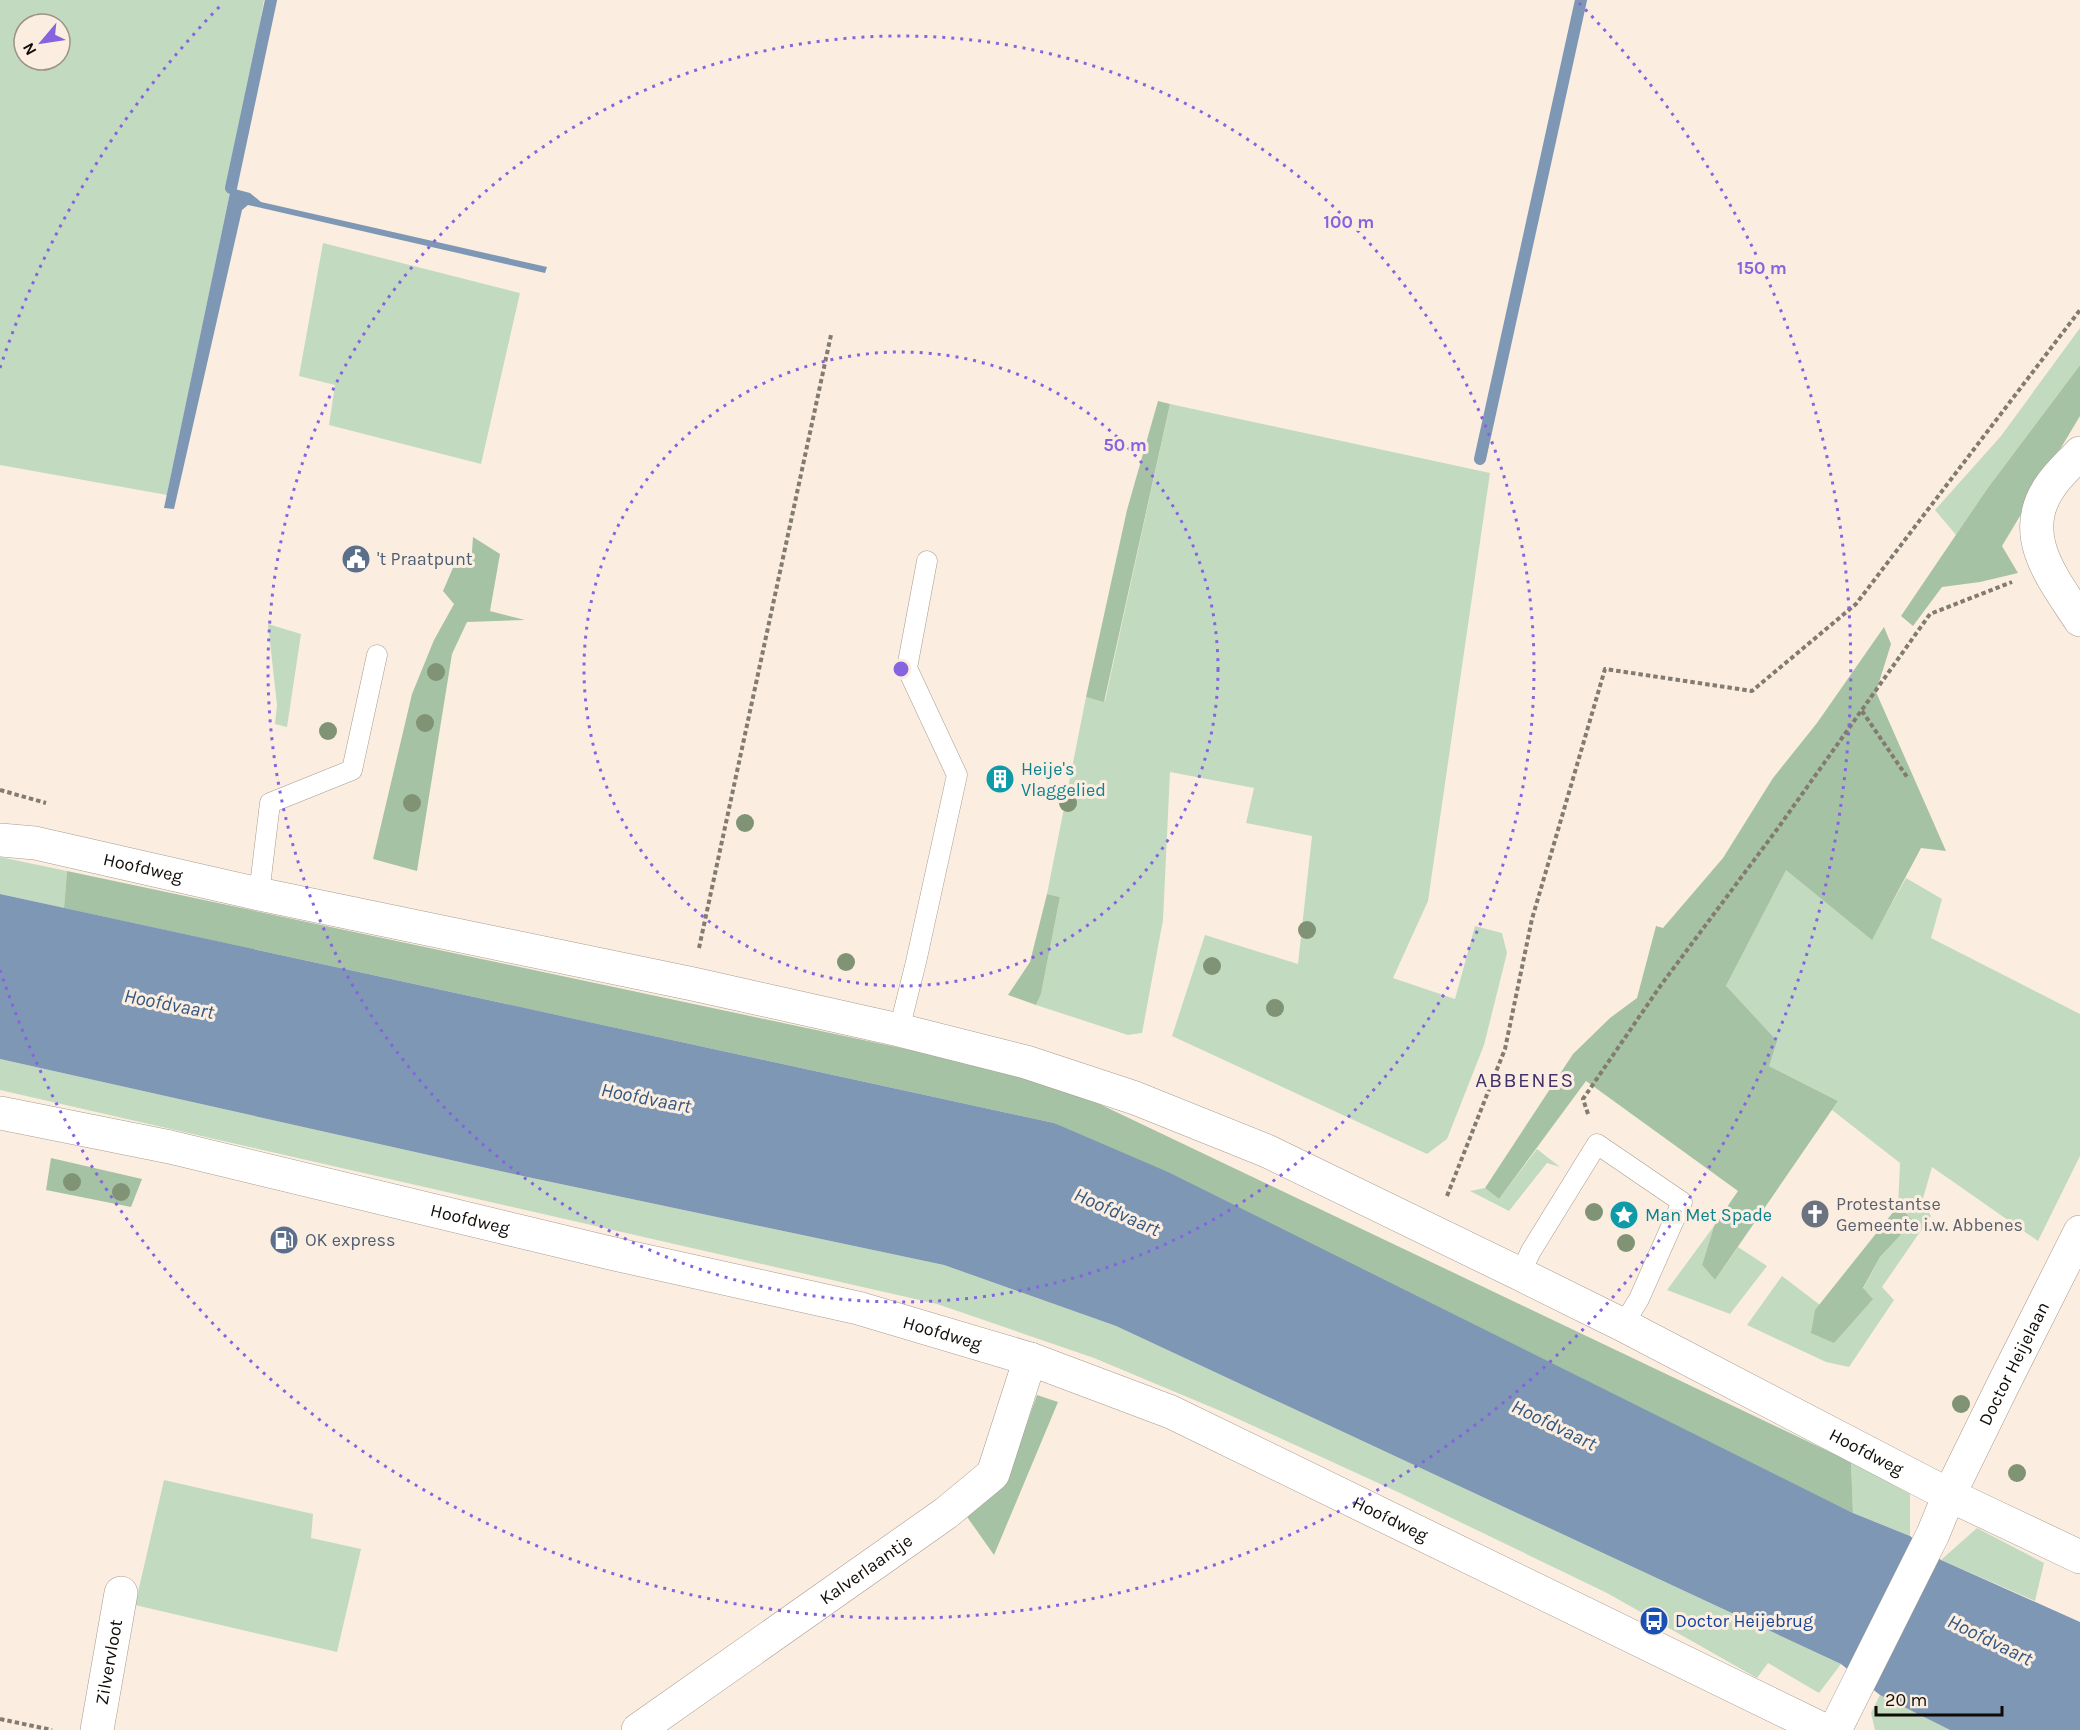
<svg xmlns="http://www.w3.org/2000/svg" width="2080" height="1730" font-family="Karla,sans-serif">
<rect width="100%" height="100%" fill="#fbeee0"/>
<g fill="#c2dbc0" fill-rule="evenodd">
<path d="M0,0H264L231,188L167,495L0,465ZM24,24H60V60H24Z"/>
<path d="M323,243L520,293L481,464L329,425L335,385L299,376Z"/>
<path d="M2080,328V365L1987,489L1956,535L1935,510L2001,436Z"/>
<path d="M1170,404L1490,473L1428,901L1393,978L1455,999L1475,926L1502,933L1507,953L1484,1045L1447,1139L1427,1154L1172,1036L1205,935L1298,964L1312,836L1246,823L1254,788L1170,772L1163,920L1142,1033L1128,1035L1036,1005L1041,994L1060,897L1047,894L1086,697L1105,701Z"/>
<path d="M268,624L301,634L287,727L275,724L277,705Z"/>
<path d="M0,857L67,871L64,908L0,894Z"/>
<path d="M1786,869L1872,939L1906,878L1942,899L1931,938L2080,1014V1156L2038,1241L1932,1167L1922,1202L1931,1216L1882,1287L1894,1300L1849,1367L1826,1362L1747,1325L1782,1276L1820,1305L1815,1311L1872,1298L1863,1289L1880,1257L1914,1221L1898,1206L1900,1163L1832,1110L1838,1101L1769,1066L1726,986Z"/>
<path d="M0,1059L518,1175L944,1265L1116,1326L1841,1664L1819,1693L1768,1663L1757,1678L1607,1593L1400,1493L1223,1412L1094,1358L937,1304L0,1090Z"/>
<path d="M1537,1149L1560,1167L1547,1163L1509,1211L1470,1191L1485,1188L1499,1199Z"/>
<path d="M1714,1226L1702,1265L1715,1280L1738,1247L1767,1266L1730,1314L1667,1290Z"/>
<path d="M1851,1462L1910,1494V1536L1853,1513Z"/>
<path d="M164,1480L313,1514L311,1538L361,1549L337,1652L135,1605Z"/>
<path d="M1977,1528L2044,1563L2035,1601L1941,1560Z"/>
<path d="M1880,1695L1950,1730H1875L1871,1713Z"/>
</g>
<g fill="#a6c2a4">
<path d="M2080,365V416L2002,546L2018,573L1980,582L1942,587L1913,626L1901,616L1987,489Z"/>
<path d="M1158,401L1170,404L1104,702L1086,697L1127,510Z"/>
<path d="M473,537L500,554L490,611L525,620L467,622L452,654L417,871L373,859L412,694L434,640L454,604L443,591L458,556L472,551Z"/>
<path d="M1884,627L1891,644L1876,692L1946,851L1921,848L1872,940L1786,870L1726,986L1777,1041L1769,1066L1838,1101L1715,1280L1702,1265L1714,1226L1738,1191L1586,1081L1499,1199L1485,1188L1573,1054L1610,1018L1637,998L1656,926L1663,928L1723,858L1773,778L1817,723Z"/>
<path d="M67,871L1047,1079L1851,1462L1853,1513L1054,1123L64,908Z"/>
<path d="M1047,894L1060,897L1041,994L1036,1005L1008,995L1030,962Z"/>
<path d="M51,1158L142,1179L131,1207L46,1190Z"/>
<path d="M1898,1206L1914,1221L1880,1257L1863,1288L1873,1299L1834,1343L1811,1333L1815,1310Z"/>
<path d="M1037,1395L1058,1402L994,1555L965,1514L1007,1479Z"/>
</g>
<g fill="#7d97b4">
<path d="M231,188L250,193L261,202L547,267L545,273L248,205L242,210L174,509L164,508Z"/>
<path d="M0,894L1054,1123L1168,1172L1853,1513L1910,1536L1941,1560L2080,1622V1730H1950L1880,1695L1841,1664L1116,1326L944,1265L518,1175L0,1059Z"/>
</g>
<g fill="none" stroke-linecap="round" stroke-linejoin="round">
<g stroke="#7d97b4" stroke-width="12">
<path d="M231,188L271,0"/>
<path d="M1480,459L1581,0"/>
</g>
<g stroke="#a89b8f" stroke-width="21">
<g id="lane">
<path d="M259,894L270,803L352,770L377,655"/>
<path d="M899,1030L916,962L957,775L907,668L927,561"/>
<path d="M1520,1274L1531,1251L1597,1144L1682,1202L1639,1299L1623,1325"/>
</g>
</g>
<g stroke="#a89b8f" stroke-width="34">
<g id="street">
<path d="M2080,453C2070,464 2057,475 2049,488C2017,536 2054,580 2080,620"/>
<path id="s1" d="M97,1730L121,1593"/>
<path id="s2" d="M638,1730L946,1513L993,1474L1030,1359"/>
<path id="s3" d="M1835,1730L1933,1534L1949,1495L2003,1385L2080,1232"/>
</g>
</g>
<g stroke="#a89b8f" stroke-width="34">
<g id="secondary">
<path id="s4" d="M0,840L35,843L259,894L693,984L899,1030L1026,1062L1135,1098L1267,1151L1520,1274L1623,1325L1949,1495L2080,1557"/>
<path id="s5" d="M0,1113L170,1147L610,1253L858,1308L1030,1359L1171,1412L1824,1730"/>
</g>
</g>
<g stroke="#837b72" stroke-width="4" stroke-dasharray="4.5 3" stroke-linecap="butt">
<path d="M1862,711L1907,777"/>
<path d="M0,790L46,803"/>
<path d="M699,948L831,335"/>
<path d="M1588,1114L1583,1099L1661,985L1778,828L1930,614L2012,582"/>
<path d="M1447,1196L1505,1049L1532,919L1605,669L1752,691L1856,604L2080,310"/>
<path d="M0,1719L52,1730"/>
</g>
<use href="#lane" stroke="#fff" stroke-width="20"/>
<use href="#street" stroke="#fff" stroke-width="33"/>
<use href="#secondary" stroke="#fff" stroke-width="33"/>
</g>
<g fill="#819375">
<circle cx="436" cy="672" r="9"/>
<circle cx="425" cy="723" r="9"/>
<circle cx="328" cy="731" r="9"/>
<circle cx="412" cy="803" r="9"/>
<circle cx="1068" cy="803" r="9"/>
<circle cx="745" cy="823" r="9"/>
<circle cx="1307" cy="930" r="9"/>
<circle cx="846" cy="962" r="9"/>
<circle cx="1212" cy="966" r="9"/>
<circle cx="1275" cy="1008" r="9"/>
<circle cx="72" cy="1182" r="9"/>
<circle cx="121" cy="1192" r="9"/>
<circle cx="1594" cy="1212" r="9"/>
<circle cx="1626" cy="1243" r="9"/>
<circle cx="1961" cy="1404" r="9"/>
<circle cx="2017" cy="1473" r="9"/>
</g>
<g fill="none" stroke="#8764df" stroke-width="3" stroke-dasharray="3 6">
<circle cx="901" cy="669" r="317"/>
<circle cx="901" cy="669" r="633"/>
<path d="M0 368A950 950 0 0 1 223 3M1579 3A950 950 0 1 1 0 970"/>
</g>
<defs>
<g id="civic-disc" transform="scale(1.5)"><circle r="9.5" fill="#5c6f8a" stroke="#fbeee0"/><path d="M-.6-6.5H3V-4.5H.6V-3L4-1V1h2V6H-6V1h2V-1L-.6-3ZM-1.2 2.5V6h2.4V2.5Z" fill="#fff"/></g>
<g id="building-disc" transform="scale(1.5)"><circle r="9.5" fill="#0f9aa8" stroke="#fbeee0"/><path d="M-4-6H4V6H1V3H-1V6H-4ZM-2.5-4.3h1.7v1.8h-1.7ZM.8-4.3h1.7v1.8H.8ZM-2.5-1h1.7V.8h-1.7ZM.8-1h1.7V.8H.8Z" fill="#fff"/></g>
<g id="church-disc" transform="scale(1.5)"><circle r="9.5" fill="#6b7280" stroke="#fbeee0"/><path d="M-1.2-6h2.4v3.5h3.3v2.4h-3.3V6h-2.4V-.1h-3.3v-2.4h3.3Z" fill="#fff"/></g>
<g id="sight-disc" transform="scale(1.5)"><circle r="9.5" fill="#0f9aa8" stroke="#fbeee0"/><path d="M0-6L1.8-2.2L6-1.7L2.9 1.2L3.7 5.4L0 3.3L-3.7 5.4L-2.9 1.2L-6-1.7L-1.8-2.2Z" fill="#fff"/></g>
<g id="fuel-disc" transform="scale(1.5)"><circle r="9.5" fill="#5c6f8a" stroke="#fbeee0"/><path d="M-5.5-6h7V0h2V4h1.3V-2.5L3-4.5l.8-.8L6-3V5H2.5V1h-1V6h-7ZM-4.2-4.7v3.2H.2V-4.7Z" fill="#fff"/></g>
<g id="bus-disc" transform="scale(1.5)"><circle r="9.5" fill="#1a4fb4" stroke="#fbeee0"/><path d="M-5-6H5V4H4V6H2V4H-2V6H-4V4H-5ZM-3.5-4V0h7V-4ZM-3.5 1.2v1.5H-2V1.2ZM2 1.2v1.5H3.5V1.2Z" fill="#fff"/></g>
</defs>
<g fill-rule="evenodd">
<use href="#civic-disc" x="356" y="559"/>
<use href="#building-disc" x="1000" y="779"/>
<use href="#church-disc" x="1815" y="1214"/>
<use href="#sight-disc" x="1624" y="1215"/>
<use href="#fuel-disc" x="284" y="1240"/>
<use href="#bus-disc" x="1654" y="1621"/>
</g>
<g text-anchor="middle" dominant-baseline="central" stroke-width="6" stroke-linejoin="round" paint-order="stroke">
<g font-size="18" fill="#4e5e75" stroke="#fbeee0" text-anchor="start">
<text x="377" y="559">'t Praatpunt</text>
<text x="305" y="1240">OK express</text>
</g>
<g font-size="18" fill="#0d838f" stroke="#fbeee0" text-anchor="start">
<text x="1021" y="769">Heije's<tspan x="1021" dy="21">Vlaggelied</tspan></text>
<text x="1645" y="1215">Man Met Spade</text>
</g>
<g font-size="18" fill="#0f0b07" stroke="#fbeee0">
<text stroke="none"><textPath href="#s4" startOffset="146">Hoofdweg</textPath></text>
<text stroke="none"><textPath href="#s5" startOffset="482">Hoofdweg</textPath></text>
<text stroke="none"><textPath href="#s5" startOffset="968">Hoofdweg</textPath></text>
<text stroke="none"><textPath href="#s3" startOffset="408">Doctor Heijelaan</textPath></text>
<text stroke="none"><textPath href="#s4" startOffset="1978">Hoofdweg</textPath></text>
<text stroke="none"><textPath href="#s5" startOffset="1454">Hoofdweg</textPath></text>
<text stroke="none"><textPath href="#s2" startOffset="279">Kalverlaantje</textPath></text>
<text stroke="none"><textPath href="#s1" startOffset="69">Zilvervloot</textPath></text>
</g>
<g font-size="18" fill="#5b616d" stroke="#fbeee0" text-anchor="start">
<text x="1836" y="1204">Protestantse<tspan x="1836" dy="21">Gemeente i.w. Abbenes</tspan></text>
</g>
<g font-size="18" fill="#164399" stroke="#fbeee0" text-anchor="start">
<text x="1675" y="1621">Doctor Heijebrug</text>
</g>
<g font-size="20" font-style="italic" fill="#325882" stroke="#fbeee0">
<text transform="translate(169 1004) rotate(11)">Hoofdvaart</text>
<text transform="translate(646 1098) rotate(11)">Hoofdvaart</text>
<text transform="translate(1117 1212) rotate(24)">Hoofdvaart</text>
<text transform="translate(1554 1425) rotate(26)">Hoofdvaart</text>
<text transform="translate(1990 1640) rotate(26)">Hoofdvaart</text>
</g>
<g font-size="21" letter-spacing="1.5" fill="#41316d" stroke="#fbeee0">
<text x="1525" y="1080">ABBENES</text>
</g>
</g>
<circle cx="901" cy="669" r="9" fill="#8764df" stroke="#fbeee0" stroke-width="3"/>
<g font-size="18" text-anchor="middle" font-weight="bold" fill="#8764df" stroke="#fbeee0" stroke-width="6" stroke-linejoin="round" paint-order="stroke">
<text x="1349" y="228">100 m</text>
<text x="1762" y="274">150 m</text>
<text x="1125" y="451">50 m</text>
</g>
<g transform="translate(42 42) rotate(241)"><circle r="28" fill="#fbeee0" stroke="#9d9389" stroke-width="1.5"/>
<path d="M0-4.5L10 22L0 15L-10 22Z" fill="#8764df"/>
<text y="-9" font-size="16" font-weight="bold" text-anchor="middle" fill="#0f0b07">N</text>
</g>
<path d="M1876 1706v9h126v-9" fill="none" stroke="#0f0b07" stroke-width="3"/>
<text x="1885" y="1706" font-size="18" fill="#0f0b07" stroke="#fbeee0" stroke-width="4.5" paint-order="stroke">20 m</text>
</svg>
